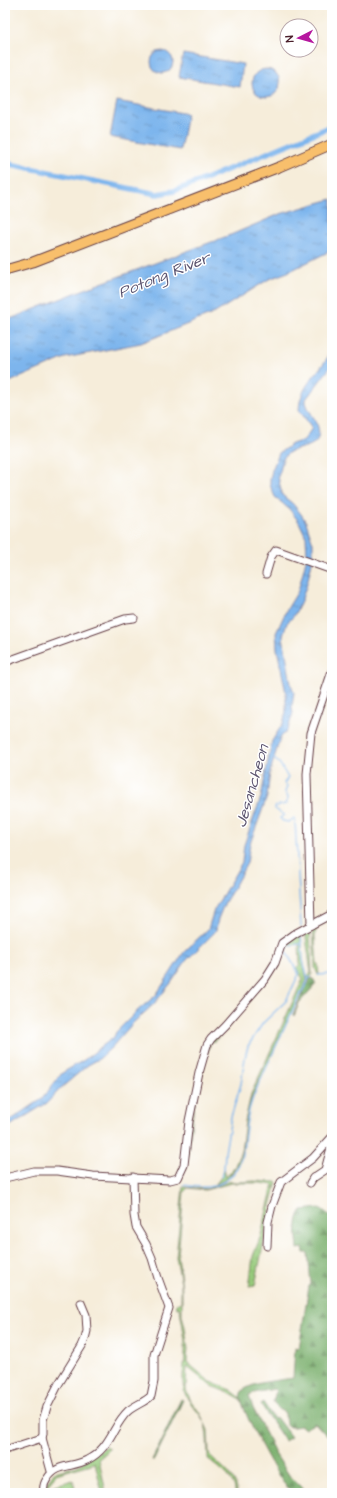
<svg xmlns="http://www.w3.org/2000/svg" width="337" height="1498" font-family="'Architects Daughter',sans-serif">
<defs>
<pattern id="grass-dots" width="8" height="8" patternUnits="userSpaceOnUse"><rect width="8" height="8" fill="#97cb7c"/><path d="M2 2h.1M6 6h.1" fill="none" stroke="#84ae6b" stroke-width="1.8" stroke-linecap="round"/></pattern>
<pattern id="forest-firs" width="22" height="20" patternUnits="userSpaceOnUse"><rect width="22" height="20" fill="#79af6c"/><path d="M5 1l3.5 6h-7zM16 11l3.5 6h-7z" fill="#658e59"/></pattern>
<pattern id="water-ripples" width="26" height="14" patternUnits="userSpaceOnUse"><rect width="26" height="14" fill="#7db5ed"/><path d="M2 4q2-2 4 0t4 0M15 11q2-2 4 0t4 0" fill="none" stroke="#6893c0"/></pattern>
</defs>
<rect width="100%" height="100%" fill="#fff"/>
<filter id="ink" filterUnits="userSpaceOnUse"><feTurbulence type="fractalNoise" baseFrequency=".025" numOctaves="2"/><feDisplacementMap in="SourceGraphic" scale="8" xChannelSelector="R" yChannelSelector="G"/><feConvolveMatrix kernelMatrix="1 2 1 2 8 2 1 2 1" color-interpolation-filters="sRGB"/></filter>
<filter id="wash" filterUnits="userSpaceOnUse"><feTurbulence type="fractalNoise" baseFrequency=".012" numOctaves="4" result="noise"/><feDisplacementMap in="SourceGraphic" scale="16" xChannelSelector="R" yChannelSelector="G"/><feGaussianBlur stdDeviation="0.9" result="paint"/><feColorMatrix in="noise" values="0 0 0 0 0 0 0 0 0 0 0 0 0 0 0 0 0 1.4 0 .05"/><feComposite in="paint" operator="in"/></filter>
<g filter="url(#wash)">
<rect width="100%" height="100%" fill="#f6edda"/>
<g fill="url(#grass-dots)" stroke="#707554">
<path d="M332,917L317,926L315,936L317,964H318L319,975H318L315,968L313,927Z"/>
<path d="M305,931H310L312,976L308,978L307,976L311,973Z"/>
<path d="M301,932V944C283,944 284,952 278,967L275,969L215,1041L211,1042L206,1057L194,1106L186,1169H185L191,1119L209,1045L212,1039L223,1029L259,988L275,966L281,950L285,942Z"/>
<path d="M302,944L303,960L307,980L299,996L252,1096L247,1118L241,1154L237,1166L228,1178L215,1185L221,1177L224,1169L226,1177L234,1168L241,1151L245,1121L251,1094L303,979L296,968L300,964L299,945Z"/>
<path d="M230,1181L237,1182L254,1181L277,1182L271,1206L255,1286L249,1287L253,1256L261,1235L273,1185L260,1183H232L205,1190L188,1188L184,1192L178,1255L182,1289V1315L185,1327L188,1349L187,1362L209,1381L231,1390L240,1397L241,1400L234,1395L211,1386L187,1367L186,1390L191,1401L200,1413L208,1430L209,1452L210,1455C220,1466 238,1477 237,1493H235C236,1479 220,1469 211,1461L208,1459C207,1448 208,1433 204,1422C199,1411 188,1403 184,1391C181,1378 185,1363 185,1351C186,1336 181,1322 180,1308H177L176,1304L181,1302V1284L176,1257L183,1187L207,1189Z"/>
<path d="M107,1446L110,1449L99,1459L106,1493H102L95,1463L56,1474L48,1485L50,1493H48L46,1484L54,1472L77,1466Z"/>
</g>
<g fill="url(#forest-firs)" stroke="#62674c">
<path d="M313,978L316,984L299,1003L294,1016L293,1015L305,986L309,983V979Z"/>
<path d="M320,1208L332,1217V1234L327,1237L332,1242V1438L327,1436L315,1423L305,1429L301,1426C288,1428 285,1429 285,1413L278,1409L273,1401L276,1391L274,1389L254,1393L249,1395L253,1408L270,1442L274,1452L291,1478L308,1493C299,1493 293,1492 286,1486C277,1477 236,1402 241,1393C247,1382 282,1380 293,1378L295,1347L299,1348L309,1286L311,1284L308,1253H304L303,1248L298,1249C297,1236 294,1221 302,1210Z"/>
<path d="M181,1399L183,1400L154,1460H152Z"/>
<path d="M263,1402L274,1419L276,1417L291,1437L285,1441L260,1404Z"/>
</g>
<path fill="#97cb7c" stroke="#707554" d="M73,1480L76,1493H54L52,1486Z"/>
<g fill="url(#water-ripples)" stroke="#646a8c">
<circle cx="162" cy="62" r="11"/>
<path d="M183,54L243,64L240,87L179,77Z"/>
<circle cx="266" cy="83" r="14"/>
<path d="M117,101L187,114L180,150L110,137Z"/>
<path d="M332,199V250L288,272L269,279L215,313L141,343L65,358L5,384V321L80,291L233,234L280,214Z"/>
<path d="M332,349V364L329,369L306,399C305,408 316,418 318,427C324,452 295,444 285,456C280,463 282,470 278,476L282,495L293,504L301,514L306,522L313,543V558L307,584L300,604L293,617L287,623L283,636L291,684L294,692L292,707L293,713L288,729L281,737L279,742L270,772L267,797L250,844L247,863L232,891L225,902L218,919L216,930L214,933L186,961L171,983L154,1004L133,1023L111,1048L99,1059L88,1065L61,1088L47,1103L5,1129V1124L42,1099L62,1073L84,1060L114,1037L116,1032L136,1012L156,995L184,952L208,929L214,910L242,862L244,845L261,797L272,741L283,723L286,712V693L277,649L276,633L287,609L298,591L307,556L306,537L299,522L290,510L275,497L270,485V480L272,470L279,453L292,444L304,440L312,428L299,410C300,383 322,372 332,349Z"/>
</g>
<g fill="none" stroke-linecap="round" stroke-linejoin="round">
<g stroke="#7db5ed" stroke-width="1.5">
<path d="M273,758L280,764L288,778L284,783L287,787L285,792L288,797L286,804L276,806L275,809L284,815L280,818L283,821L289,822L294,818L295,820L301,927"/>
<path d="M301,934L303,960L308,979L311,977"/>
<path d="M318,975L332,974"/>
<path d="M221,1177L224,1169L225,1153L231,1117L241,1084L245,1058L248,1046L263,1023L286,1001L299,974L286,952V949L290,945L302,944"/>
<path d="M183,1185C204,1188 219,1190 234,1173C245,1159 244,1136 247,1120C250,1101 257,1088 265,1071C276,1046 288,1021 299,996L307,983L308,979"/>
</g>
<path stroke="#7db5ed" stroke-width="5.5" d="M5,163L157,194L174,191L198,182L332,126"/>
</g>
</g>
<g filter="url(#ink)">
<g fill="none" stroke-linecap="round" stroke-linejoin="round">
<g stroke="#643e45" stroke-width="9">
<g id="minor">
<path d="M266,574L271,557L276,550L332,570"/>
<path d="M5,662L125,619L134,618"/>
<path d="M311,925L307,774L311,733L332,671"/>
<path d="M5,1178L34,1171H57L93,1176L170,1180L178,1178L184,1165L189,1121L199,1073L207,1045L211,1039L225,1025L265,979L275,963L282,943L296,933L332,914"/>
<path d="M310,1183L313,1178L325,1170L332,1144"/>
<path d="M267,1246L268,1222L272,1206L281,1182L313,1158L332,1137"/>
<path d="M5,1450L42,1438"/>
<path d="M51,1471L42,1438L43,1434V1420L47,1407L58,1385L82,1346L85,1339L87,1331L86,1315L81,1303"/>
<path d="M44,1493C43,1488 44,1483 47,1479C57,1463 72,1468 87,1460C111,1448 112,1426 128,1411C135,1405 145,1402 151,1396L154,1381V1355L169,1308L158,1278L152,1258L146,1244L136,1227L134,1215L133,1177"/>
</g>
</g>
<g stroke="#643e45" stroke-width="11">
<path id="major" d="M5,270L33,262L279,167L332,144"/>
</g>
<use href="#minor" stroke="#fff" stroke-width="7"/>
<use href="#major" stroke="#f8bf6c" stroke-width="9"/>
</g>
</g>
<g text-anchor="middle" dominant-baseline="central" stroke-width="3" stroke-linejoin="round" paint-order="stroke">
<g font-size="16" font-style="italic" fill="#5c546f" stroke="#fff">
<text transform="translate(164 275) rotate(-22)">Potong River</text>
<text transform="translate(252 786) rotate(-74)">Jesancheon</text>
</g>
</g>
<rect width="337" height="1498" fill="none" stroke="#fff" stroke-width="20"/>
<g transform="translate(299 38) rotate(264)"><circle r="19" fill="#ffffff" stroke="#b7a5aa"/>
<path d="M0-3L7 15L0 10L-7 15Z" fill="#b5179e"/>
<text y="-6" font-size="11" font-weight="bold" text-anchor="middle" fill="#4a1f2b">N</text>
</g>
</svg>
